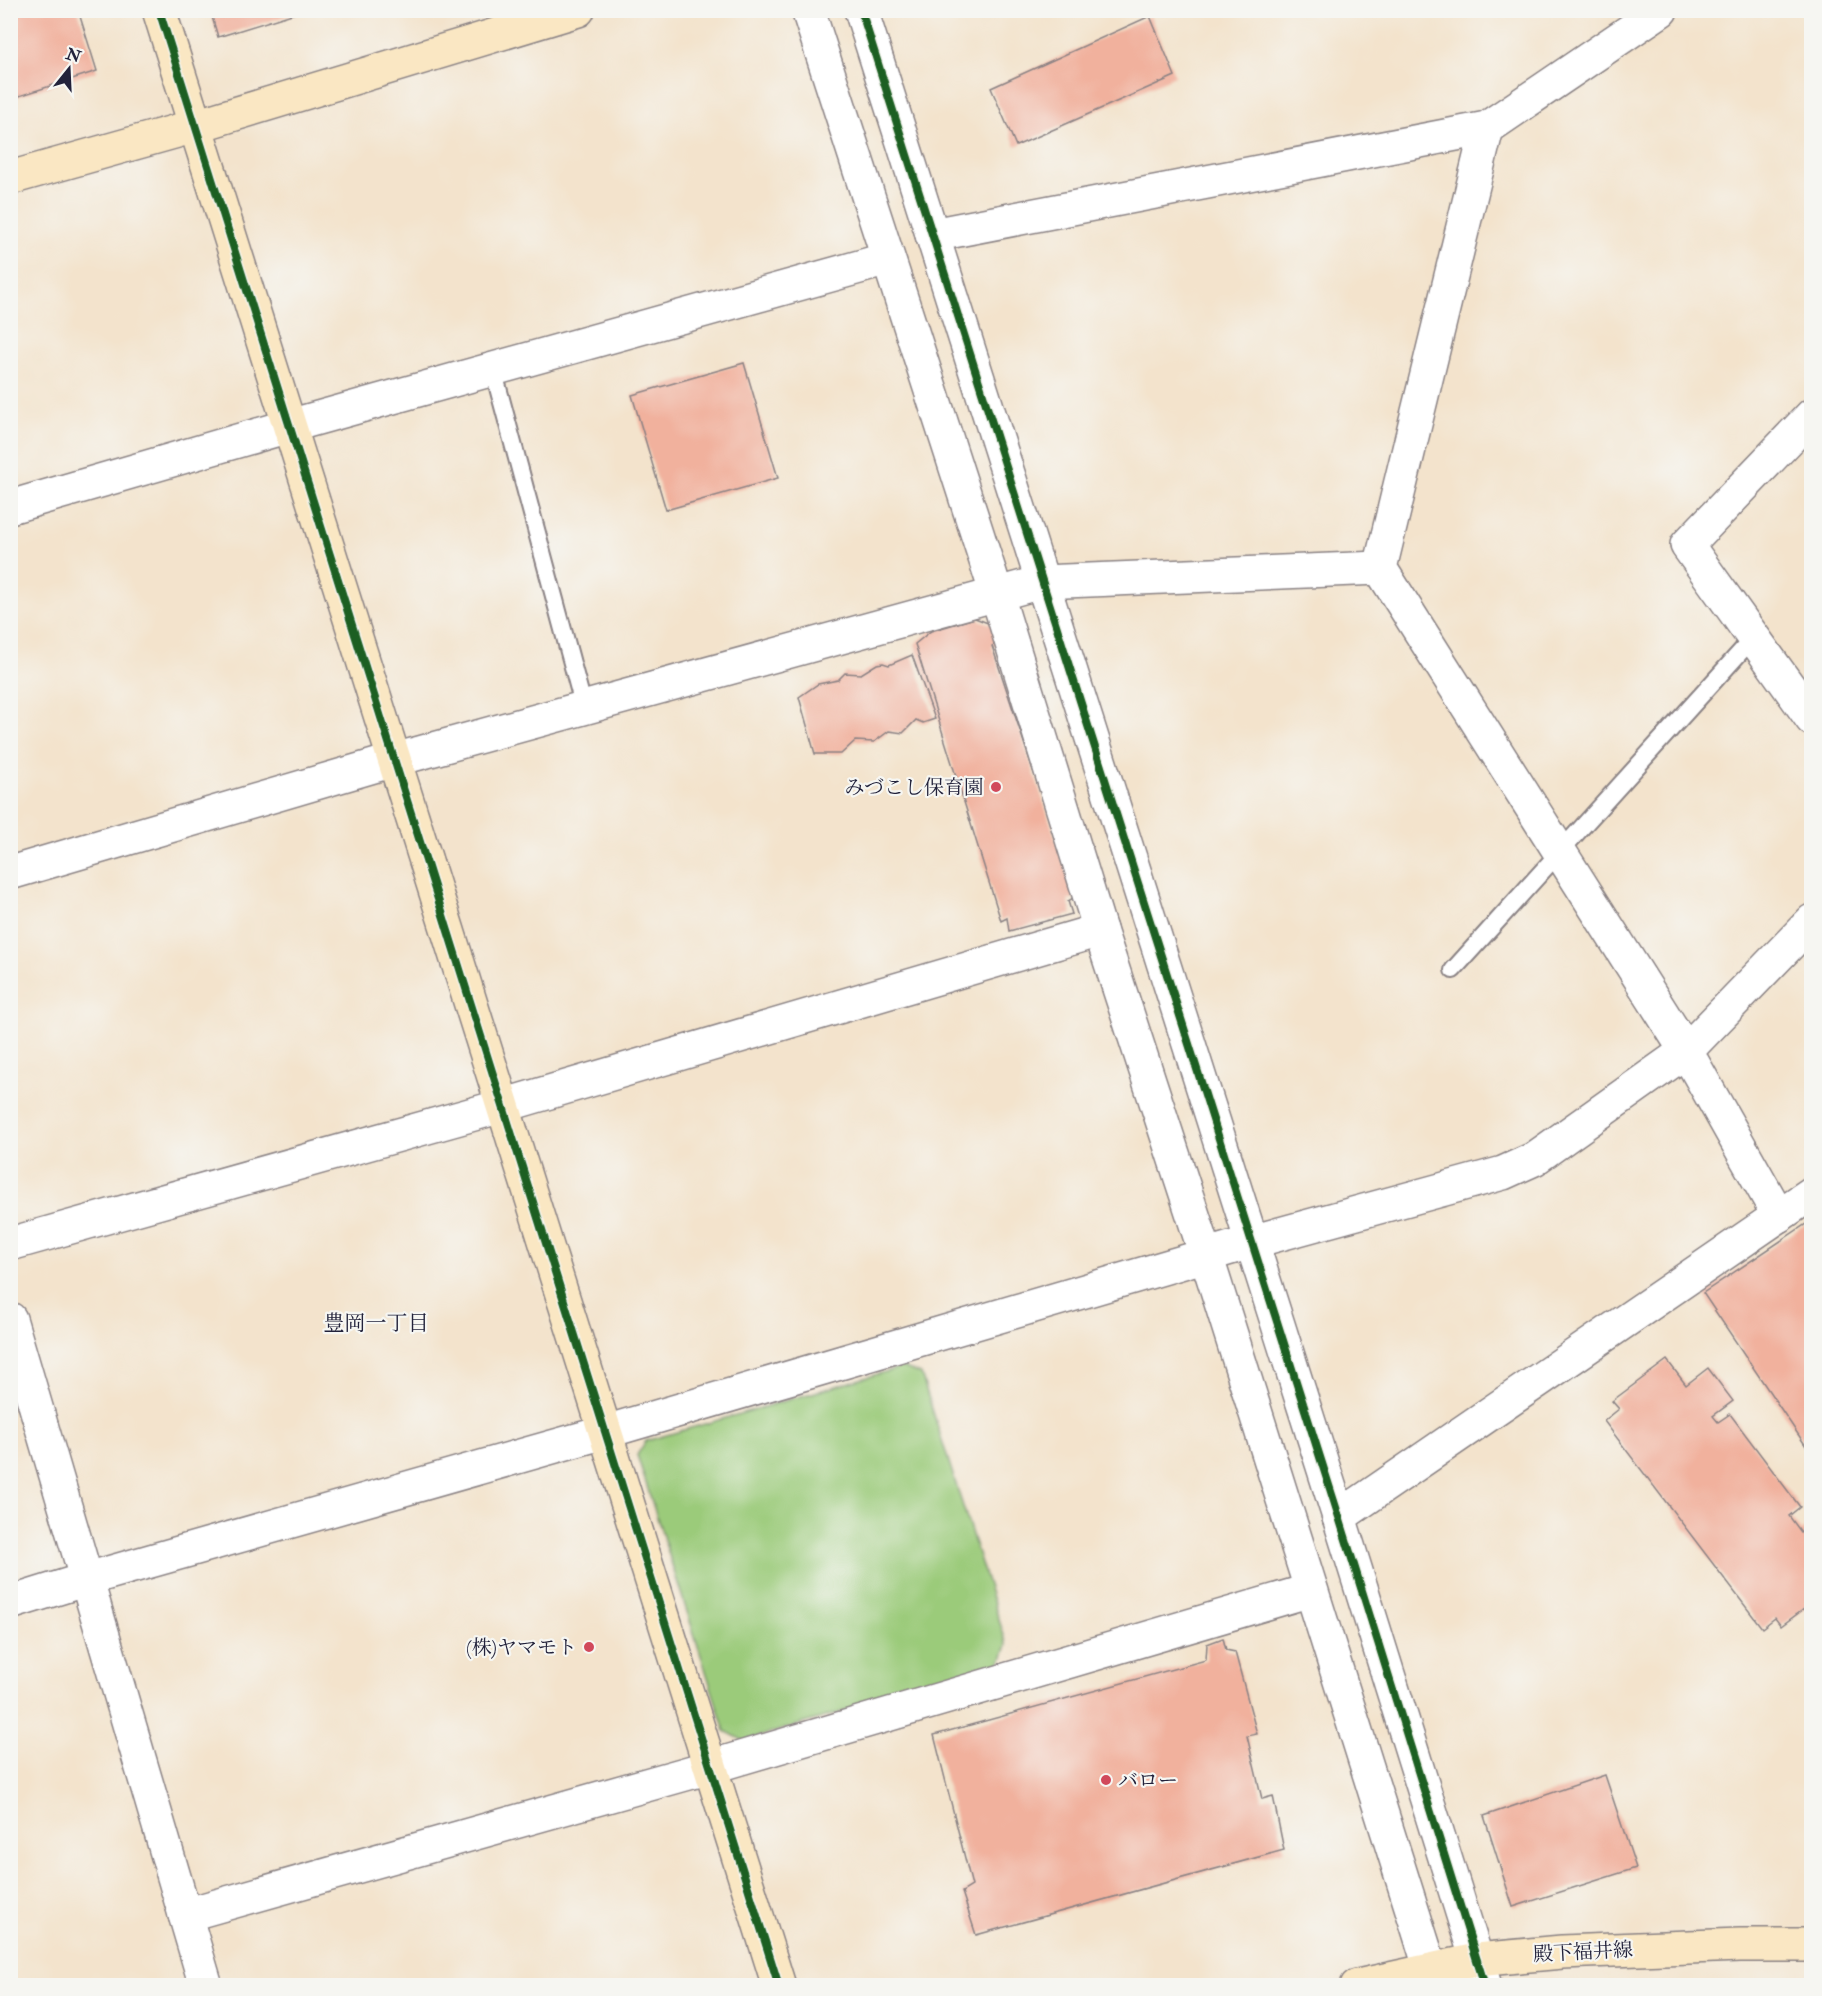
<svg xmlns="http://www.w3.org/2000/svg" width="1822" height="1996" font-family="'IM FELL Double Pica','Noto Serif JP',serif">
<rect width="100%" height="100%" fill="#f6f6f2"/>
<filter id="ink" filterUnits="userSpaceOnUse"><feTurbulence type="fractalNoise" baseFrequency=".0167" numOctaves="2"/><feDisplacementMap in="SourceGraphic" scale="12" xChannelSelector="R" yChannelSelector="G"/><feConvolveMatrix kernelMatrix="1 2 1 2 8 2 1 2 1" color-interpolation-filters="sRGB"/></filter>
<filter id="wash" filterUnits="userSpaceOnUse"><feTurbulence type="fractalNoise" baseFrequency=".008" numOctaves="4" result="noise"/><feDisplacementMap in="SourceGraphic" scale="24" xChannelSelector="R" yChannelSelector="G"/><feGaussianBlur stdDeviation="1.35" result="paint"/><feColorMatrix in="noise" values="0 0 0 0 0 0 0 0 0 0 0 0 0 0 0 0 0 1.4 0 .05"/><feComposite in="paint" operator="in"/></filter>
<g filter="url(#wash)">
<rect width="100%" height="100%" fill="#f3e3cc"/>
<path fill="#9bcb7a" stroke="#5e765a" stroke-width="1.5" d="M902,1367L921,1374L1007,1645L1000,1665L744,1741L725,1731L637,1455L646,1441Z"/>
<g id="blocks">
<g fill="#f1b19d">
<path d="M19,10H78L97,71L10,99V13Z"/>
<path d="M210,10H302V11L218,37Z"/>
<path d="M1150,16L1175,76L1016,146L991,88Z"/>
<path d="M744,363L778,478L666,510L632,395Z"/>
<path d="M975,618L993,625L998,642L992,646L1075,897L1068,901L1072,914L1009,931L1007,918L1001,921L915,644L931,631Z"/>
<path d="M912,655L935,719L923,723L916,720L903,733L889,731L874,742L855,741L841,754H815L799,697L818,684L838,680L845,673L861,674L877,664L883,663L889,665Z"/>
<path d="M1812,1220V1455L1703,1293Z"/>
<path d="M1667,1360L1686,1385L1708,1368L1733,1401L1713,1416L1718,1422L1730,1414L1800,1507L1789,1516L1801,1532L1812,1524V1603L1781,1626L1775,1618L1762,1628L1604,1421L1619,1409L1612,1401Z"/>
<path d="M1223,1638L1226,1650L1235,1652L1257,1734L1247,1736L1262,1799L1273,1796L1284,1850L976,1935L962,1892L972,1886L934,1735L1206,1660L1207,1644Z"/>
<path d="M1605,1775L1636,1868L1513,1907L1484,1816Z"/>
</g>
</g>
</g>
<g filter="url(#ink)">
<use href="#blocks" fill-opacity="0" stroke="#8a8284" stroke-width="1.5"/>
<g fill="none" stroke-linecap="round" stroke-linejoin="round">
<g stroke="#8a8284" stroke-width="20">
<g id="lane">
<path d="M493,369L584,708"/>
<path d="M1453,970L1753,638"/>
</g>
</g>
<g stroke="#8a8284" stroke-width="36">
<g id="street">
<path d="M808,10L997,595L1100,930L1206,1255L1431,1970"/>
<path d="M861,10L1339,1517L1485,1986"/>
<path d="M1487,128L1380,568L1686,1051L1779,1216"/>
<path d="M932,235L1487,128L1661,10"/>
<path d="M1812,415L1687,545L1812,719"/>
<path d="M10,507L289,426L888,259"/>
<path d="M10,873L394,760L1041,582L1380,568"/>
<path d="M10,1244L502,1106L1100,930"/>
<path d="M10,1319L206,1986"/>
<path d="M1339,1517L1812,1193"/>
<path d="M10,1603L87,1579L605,1432L1251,1242L1503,1173L1534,1159L1686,1051L1812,921"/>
<path d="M185,1915L710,1767L1311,1590"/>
</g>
</g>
<g stroke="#8a8284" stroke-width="36">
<g id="secondary">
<path d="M159,10L779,1986"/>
<path d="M10,178L195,126L578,10"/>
<path d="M1357,1986L1476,1960L1562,1952L1740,1945H1812"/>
</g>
</g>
<use href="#lane" stroke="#fff" stroke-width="16"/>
<use href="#street" stroke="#fff" stroke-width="33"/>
<use href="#secondary" stroke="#fae7c3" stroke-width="33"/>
<g stroke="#f6f6f2" stroke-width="11">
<g id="cycleway">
<path d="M159,10L779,1986"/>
<path d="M861,10L1339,1517L1485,1986"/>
</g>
</g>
<use href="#cycleway" stroke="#1b5e20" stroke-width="8"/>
</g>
</g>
<g fill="#d1495b" stroke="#f6f6f2" stroke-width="2">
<circle cx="996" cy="787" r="6"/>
<circle cx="589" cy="1647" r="6"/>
<circle cx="1106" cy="1780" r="6"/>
</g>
<g text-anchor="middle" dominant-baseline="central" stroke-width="4.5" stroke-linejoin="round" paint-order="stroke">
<g font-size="20" fill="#22223b" stroke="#f6f6f2" text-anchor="end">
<text x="984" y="787">みづこし保育園</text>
<text x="577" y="1647">(株)ヤマモト</text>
<text x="1118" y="1780" text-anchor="start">バロー</text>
</g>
<g font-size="20" fill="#22223b" stroke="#f6f6f2">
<text transform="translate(1583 1952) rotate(-3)">殿下福井線</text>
</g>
<g font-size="21" fill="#22223b" stroke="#f6f6f2">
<text x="376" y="1323">豊岡一丁目</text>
</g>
</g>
<rect width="1822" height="1996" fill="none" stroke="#f6f6f2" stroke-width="36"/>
<g transform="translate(69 69) rotate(18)" stroke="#f6f6f2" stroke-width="4.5" paint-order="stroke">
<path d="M0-4.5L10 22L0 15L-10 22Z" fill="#22223b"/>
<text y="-9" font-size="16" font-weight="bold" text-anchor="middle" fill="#22223b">N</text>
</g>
</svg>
